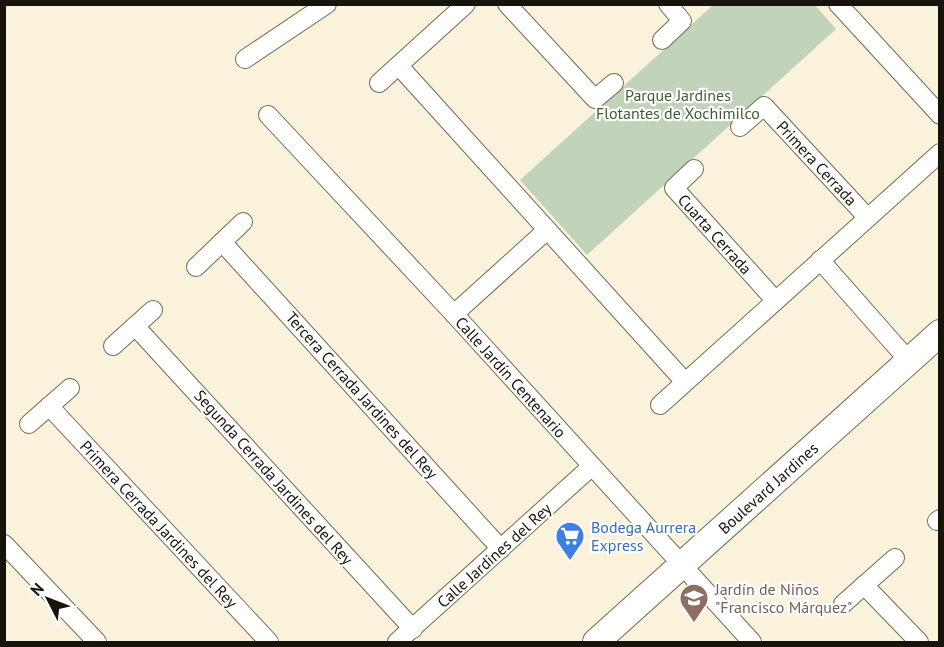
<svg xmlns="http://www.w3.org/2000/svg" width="944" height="647" font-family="'PT Sans',sans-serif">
<rect width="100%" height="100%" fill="#faf2db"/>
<path fill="#c1d3b9" d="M713,5H815L836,29L587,255L520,180Z"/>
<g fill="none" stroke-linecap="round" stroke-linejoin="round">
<g stroke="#726b56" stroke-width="20">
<g id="street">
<path d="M507,4L595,99L614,83"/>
<path d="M838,4L940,115"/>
<path d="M662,40L682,21L668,4"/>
<path d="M245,59L327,4"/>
<path d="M399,66L685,382"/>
<path d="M379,83L466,4"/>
<path d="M268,115L454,314L752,642"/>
<path d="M740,127L764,106L867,217"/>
<path d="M694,169L674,188L775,300"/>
<path d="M222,242L501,549"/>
<path d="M820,260L909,361"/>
<path d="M196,267L243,222"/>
<path d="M454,314L547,230"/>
<path d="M135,326L413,629"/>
<path d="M113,346L153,310"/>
<path d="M660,405L940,153"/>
<path d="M49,406L269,642"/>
<path d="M29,424L70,388"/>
<path d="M937,521L940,519"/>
<path d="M4,544L97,642"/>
<path d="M864,585L919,642"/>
<path d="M843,604L895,558"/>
<path d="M397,642L591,467"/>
</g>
</g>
<g stroke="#726b56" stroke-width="28">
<path id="secondary" d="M596,642L940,333"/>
</g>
<use href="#street" stroke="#fff" stroke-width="18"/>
<use href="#secondary" stroke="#fff" stroke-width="26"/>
</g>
<defs>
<g id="supermarket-pin" transform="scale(1.5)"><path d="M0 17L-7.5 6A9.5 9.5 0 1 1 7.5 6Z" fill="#3f7fe0" stroke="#fff"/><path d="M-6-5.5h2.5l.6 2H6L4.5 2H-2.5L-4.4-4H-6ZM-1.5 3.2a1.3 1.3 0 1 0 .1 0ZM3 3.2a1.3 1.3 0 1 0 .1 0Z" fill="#fff"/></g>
<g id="school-pin" transform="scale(1.5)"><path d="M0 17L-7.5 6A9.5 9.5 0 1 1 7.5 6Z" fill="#8d6e63" stroke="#fff"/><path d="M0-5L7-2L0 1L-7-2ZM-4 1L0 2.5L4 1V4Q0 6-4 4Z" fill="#fff"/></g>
</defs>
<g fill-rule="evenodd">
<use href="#supermarket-pin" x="570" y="536"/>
<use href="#school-pin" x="694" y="598"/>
</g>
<g text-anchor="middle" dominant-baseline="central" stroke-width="4.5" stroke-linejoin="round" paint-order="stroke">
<g font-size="16" fill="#3f5b31" stroke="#fff">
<text x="678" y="95">Parque Jardines<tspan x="678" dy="18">Flotantes de Xochimilco</tspan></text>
</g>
<g font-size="16" fill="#17140c" stroke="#fff">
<text transform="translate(817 163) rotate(47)">Primera Cerrada</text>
<text transform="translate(715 234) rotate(48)">Cuarta Cerrada</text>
<text transform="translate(511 377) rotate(48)">Calle Jardín Centenario</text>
<text transform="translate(362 395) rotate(48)">Tercera Cerrada Jardines del Rey</text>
<text transform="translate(274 477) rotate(48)">Segunda Cerrada Jardines del Rey</text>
<text transform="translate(768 488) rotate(-42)">Boulevard Jardines</text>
<text transform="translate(159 524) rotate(47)">Primera Cerrada Jardines del Rey</text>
<text transform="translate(494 555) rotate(-42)">Calle Jardines del Rey</text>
</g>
<g font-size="16" fill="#366cbe" stroke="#fff" text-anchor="start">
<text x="591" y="527">Bodega Aurrera<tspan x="591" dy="18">Express</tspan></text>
</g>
<g font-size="16" fill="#785e54" stroke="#fff" text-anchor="start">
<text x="715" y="589">Jardín de Niños<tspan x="715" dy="18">"Francisco Márquez"</tspan></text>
</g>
</g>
<rect width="944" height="647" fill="none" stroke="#17140c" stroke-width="12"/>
<g transform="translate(48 599) rotate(312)" stroke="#ffffff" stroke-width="4.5" paint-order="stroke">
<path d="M0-4.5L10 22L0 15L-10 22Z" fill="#17140c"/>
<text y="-9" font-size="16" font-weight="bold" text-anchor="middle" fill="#17140c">N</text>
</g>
</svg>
